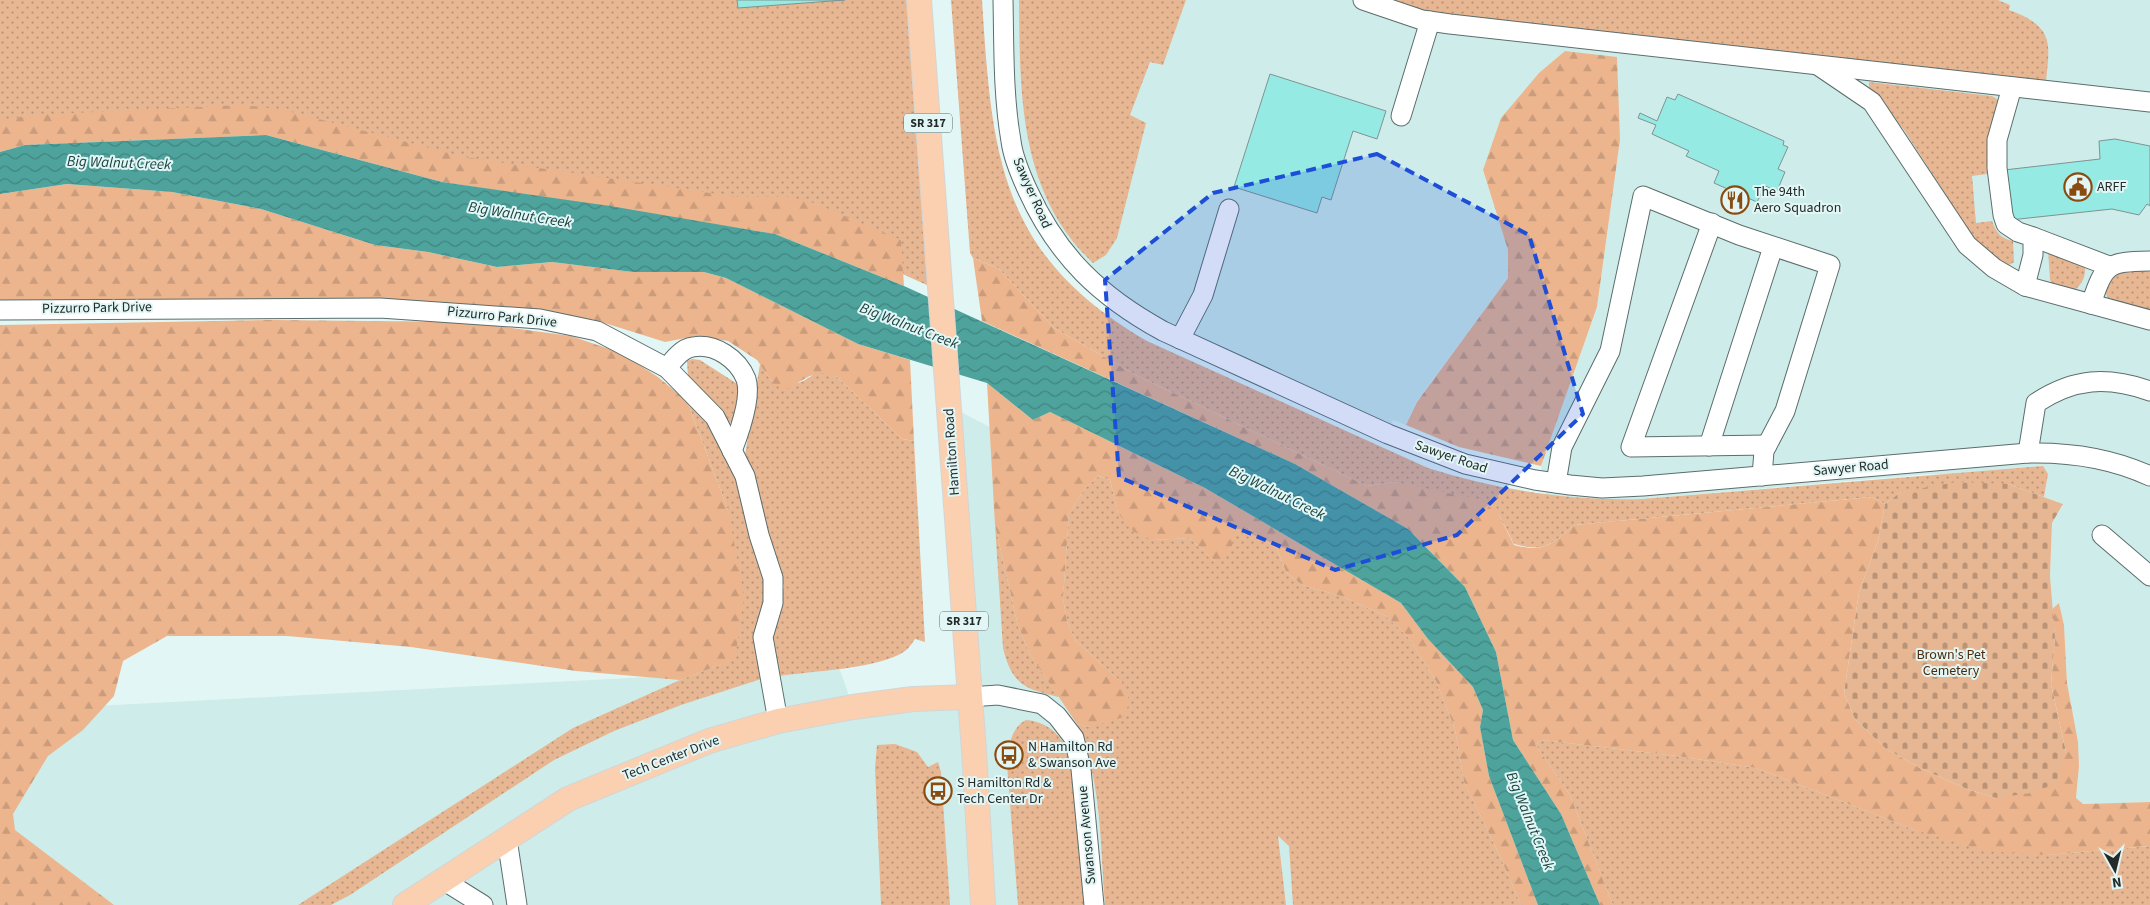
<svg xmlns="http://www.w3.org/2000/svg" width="2150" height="905" font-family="'Source Sans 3',sans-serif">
<defs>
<pattern id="grass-dots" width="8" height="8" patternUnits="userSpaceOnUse" patternTransform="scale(1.25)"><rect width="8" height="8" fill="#e7b692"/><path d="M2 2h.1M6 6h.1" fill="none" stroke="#bb9477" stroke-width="1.8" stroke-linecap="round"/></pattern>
<pattern id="forest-firs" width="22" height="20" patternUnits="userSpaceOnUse" patternTransform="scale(1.25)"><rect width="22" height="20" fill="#ecb58e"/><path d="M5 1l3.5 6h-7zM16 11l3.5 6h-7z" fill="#ca9c7b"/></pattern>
<pattern id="cemetery-stones" width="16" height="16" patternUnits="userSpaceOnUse" patternTransform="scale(1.25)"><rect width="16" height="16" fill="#e7b692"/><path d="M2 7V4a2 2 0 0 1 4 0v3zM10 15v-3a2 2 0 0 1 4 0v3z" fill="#bb9477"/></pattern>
<pattern id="water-waves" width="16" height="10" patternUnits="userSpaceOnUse" patternTransform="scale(1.25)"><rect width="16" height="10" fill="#4ea39d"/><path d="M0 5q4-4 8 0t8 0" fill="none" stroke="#418580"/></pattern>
</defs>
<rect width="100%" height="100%" fill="#e2f7f5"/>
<g fill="#ceedea">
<path d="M1003,0H2150V802L2082,804L2076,798L2079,766L2067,683L2064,625L2059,603L2052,609L2050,576L2052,523L2063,504L2044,497L2048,474H1928L1642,499L1603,500L1546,496L1541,466L1597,307L1620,140L1483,171L1508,250V278L1417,401L1406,425L1393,420L1388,434L1107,296L1022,177Z"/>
<path d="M949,406L1273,572L2150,858V905H0V711L839,667L853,707L969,697Z"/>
</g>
<g fill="url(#grass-dots)">
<path d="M0,0H919L940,291L790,223L488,175L281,120L0,142Z"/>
<path d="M951,0H982C992,156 999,255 1147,341L1428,468C1498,490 1568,501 1642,499L2043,466L2048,474L2044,497L2008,484L1901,492L1885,504L1872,497L1575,525C1550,544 1547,553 1514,544L1499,515L1395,482L1367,486L1136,375L1054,328L998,268L973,258L970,253Z"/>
<path d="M1019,0H1186L1163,65L1150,62L1130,115L1146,123L1117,238L1106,255L1093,263C1019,193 1020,95 1019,0Z"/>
<path d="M1363,0H1998L2010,5L2009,10C2058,28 2049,45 2045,91L1450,24Z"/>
<path d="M1869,82L1992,96L2000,101L1987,174L1972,176L1976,223L1992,221C1996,232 2001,239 2013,241L2014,262L2006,267L1983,248L1969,231L1904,130L1869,89Z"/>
<path d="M2048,249L2085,266C2086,278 2081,286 2072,292L2053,285L2050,280Z"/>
<path d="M2139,269L2150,272V312C2139,309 2105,305 2106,292C2106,287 2109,281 2110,276L2119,271Z"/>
<path d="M692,359L700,360L739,385L741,393L735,420L730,423L709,398L688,377L687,361Z"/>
<path d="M760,364L773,383C781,383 794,385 801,382C818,375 814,366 837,377L902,439L914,441L925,642L915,639C912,643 909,648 905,651C880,669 811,671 779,676L773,646V633L784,586L766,532L761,500L745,455Z"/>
<path d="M687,401L707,421L738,479L766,585L757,648L761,679L681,705L614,731L554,760L350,895L331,905H298L573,728L680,680L734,659L728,510Z"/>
<path d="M1099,476L1110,480L1118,513L1153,540L1190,538L1215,562L1234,528H1248L1277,549L1286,572L1302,585L1341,596L1386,616L1409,638L1436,681L1455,729L1464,782L1499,854L1521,905H1293L1289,846L1278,836L1286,905H1105C1100,844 1102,780 1077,724L1090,727L1122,683L1075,640L1067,621L1063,598L1069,514L1086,487Z"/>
<path d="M995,525L1018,626L1031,656L1059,697C1025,689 1012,685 1003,648Z"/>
<path d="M1026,720C1051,722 1064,739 1073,761L1087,905H1018L1007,765C1008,749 1010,728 1026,720Z"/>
<path d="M1542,740L1677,756L1756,768L1915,830L2047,855L2150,846V905H1613L1570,795L1535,744Z"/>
<path d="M895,744L917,752L928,767L938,762L941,772L950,905H881L875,768L877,745Z"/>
</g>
<g fill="url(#forest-firs)">
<path d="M1565,51L1617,57L1620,140L1597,307L1541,466L1459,447L1406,425L1417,402L1508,278V250L1483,170L1501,118L1539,73Z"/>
<path d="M243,105L284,110L464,157L737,197H788L814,203L901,240L904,286L775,234L442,182L266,135L25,145L0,152V120L33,115Z"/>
<path d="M67,184L172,192L261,209L375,245L428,252L497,267L552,262L633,272H704L726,278L858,344L910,360L914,441L902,439L837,377C814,366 805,381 784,390L773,383L757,360L728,341L696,336L665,342L595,320L517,308L244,300L0,303V194Z"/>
<path d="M973,258L998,268L1054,328L1136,375L1367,486L1395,482L1481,500L1499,515L1514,545C1547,553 1550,544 1575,525L1872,497L1885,504L1878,541L1859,592L1844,693L1855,719L1885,748L1920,768L1967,789L1996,798L2066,752L2051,684L2055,637L2052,609L2059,603L2064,625L2067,683L2078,742L2079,766L2076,798L2083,804L2150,802V846L2047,855L1985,851L1915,830L1756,768L1677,756L1542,740L1535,744L1570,795L1613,905H1600L1561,814L1513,740L1496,652L1465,587L1408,529L1295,464L982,321Z"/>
<path d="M273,320L466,322L571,336L621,353L658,377L687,401L728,510L744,596L735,659L680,680L576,671L411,647L287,636H167L123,661L114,696L83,730L48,756L13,814L15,830L114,905H0V325Z"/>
<path d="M987,383L1033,420L1050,412L1205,488L1401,603L1428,639L1473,687L1483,710L1480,727L1489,776L1538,905H1521L1499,854L1464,782L1455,729L1436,681L1409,638L1386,616L1341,596L1302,585L1286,572L1277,549L1248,528H1234L1232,546L1223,560L1215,562L1190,538L1153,540L1134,532L1118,513L1110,480L1099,476L1086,487L1069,514L1063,598L1067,621L1075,640L1122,683L1128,696L1127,716L1090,727L1077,724L1031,656L1018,626L995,525Z"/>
</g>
<path fill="url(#cemetery-stones)" d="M1957,482L2008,484L2063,504L2052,523L2050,576L2055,637L2051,684L2066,752L2056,784L2030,793L1996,798L1967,789L1920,768L1885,748L1855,719L1844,693L1859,592L1878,541L1885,504L1901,492Z"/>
<path fill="url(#water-waves)" d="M266,135L442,182L610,206L775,234L904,286L1295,464L1408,529L1465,587L1496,652L1513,740L1561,814L1600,905H1538L1489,776L1480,727L1483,710L1473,687L1428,639L1401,603L1205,488L1050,412L1033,420L987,383L858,344L726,278L704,272H633L552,262L497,267L428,252L375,245L261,209L172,192L67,184L0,194V152L25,145Z"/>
<g fill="#95eae3" stroke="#809391">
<path d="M737,0H845L738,8Z"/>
<path d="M1270,74L1386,111L1377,139L1353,131L1331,200L1322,197L1317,213L1234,187Z"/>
<path d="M1678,94L1784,141L1783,145L1788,147L1778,169L1785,172L1777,191L1765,186L1757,202L1714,183L1719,171L1686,156L1689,151L1652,134L1656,125L1638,118L1640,113L1657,121L1667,97L1675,100Z"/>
<path d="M2115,139L2150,146V206L2147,204L2139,215L2112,209L2010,220L2004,170L2100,159L2099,141Z"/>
</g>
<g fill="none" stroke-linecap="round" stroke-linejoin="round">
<g stroke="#5b6d6c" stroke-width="21">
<g id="minor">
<path d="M1003,0C1004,47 1003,95 1011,141C1013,158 1021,176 1028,191C1058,257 1101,297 1163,331L1388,434L1465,464L1535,480L1570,485L1602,488L1643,486L2028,453C2070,452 2111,458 2150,476"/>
<path d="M1363,0L1422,20L1450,24L2150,102"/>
<path d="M1819,66L1872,102L1967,245L1994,268L2025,286L2150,320"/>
<path d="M2012,87L1997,140V168L2003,215L2006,224L2018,232L2033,237V255L2025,286"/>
<path d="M1401,116L1430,21"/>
<path d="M1712,223L1631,447L1767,445"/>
<path d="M2033,237L2109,266"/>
<path d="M2091,304C2105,263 2107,262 2150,261"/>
<path d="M0,310L380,308L540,319L597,331L667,368L715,417L745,476L759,535L773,578V603L763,637L778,721"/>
<path d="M1180,339L1203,295L1229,209"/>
<path d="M667,368C673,360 682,348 693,347C715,343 738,359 746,379C752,397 739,433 732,451"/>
<path d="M1709,446L1773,247"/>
<path d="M2028,453L2036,403C2074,378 2107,376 2150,391"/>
<path d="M1556,483L1562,447L1610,351L1643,196L1739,235L1830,265L1785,411L1764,451L1762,476"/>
<path d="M2102,535L2150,576"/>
<path d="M969,697L998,695L1042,704L1057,716L1074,738L1081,769L1094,905"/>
<path d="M507,839L517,905"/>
<path d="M443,880L483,905"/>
</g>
</g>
<g stroke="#d3d5d5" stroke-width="26">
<g id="major">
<path d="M919,0L974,751L983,905"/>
<path d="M405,905L568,799L709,741L778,721L853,707L913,699L969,697"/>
</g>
</g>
<use href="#minor" stroke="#fff" stroke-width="19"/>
<use href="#major" stroke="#fad0b0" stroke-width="24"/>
</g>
<path fill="#1d4ed8" fill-opacity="0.2" stroke="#1d4ed8" stroke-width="4" stroke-dasharray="10 6" stroke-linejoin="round" d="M1377,154L1529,235L1583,414L1457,535L1335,570L1119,477L1105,280L1213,193Z"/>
<defs>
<g id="civic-ring" transform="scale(1.4375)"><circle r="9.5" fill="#e2f7f5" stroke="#8a4b10" stroke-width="1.5"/><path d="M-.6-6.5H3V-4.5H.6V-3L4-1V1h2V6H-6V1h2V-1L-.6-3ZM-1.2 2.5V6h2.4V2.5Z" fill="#8a4b10"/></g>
<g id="restaurant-ring" transform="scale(1.4375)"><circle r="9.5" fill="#e2f7f5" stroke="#8a4b10" stroke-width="1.5"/><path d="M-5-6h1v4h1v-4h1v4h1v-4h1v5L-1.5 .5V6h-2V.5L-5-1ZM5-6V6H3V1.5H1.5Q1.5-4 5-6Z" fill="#8a4b10"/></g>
<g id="bus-ring" transform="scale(1.4375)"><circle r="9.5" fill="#e2f7f5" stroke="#8a4b10" stroke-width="1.5"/><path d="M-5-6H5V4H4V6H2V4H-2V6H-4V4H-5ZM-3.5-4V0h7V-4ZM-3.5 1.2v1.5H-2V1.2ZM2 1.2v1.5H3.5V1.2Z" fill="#8a4b10"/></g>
</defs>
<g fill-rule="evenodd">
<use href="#civic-ring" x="2078" y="187"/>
<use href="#restaurant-ring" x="1735" y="200"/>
<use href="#bus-ring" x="1009" y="755"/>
<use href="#bus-ring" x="938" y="791"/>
</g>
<g text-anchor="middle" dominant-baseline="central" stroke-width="4" stroke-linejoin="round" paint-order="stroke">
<g fill="#e2f7f5" stroke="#5d6968" stroke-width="1">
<rect x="904" y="113.5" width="48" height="19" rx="4"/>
<rect x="940" y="611.5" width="48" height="19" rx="4"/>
</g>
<g font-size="12" font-weight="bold" fill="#242c2b">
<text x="928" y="123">SR 317</text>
<text x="964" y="621">SR 317</text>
</g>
<g font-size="14" fill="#242c2b" stroke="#e2f7f5" text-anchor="start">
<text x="2097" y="187">ARFF</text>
<text x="1754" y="192">The 94th<tspan x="1754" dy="16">Aero Squadron</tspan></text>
<text x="1028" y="747">N Hamilton Rd<tspan x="1028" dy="16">&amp; Swanson Ave</tspan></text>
<text x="957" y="783">S Hamilton Rd &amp;<tspan x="957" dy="16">Tech Center Dr</tspan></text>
</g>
<g font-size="14" fill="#242c2b" stroke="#e2f7f5">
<text transform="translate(1032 193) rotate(66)">Sawyer Road</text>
<text transform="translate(97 308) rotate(-1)">Pizzurro Park Drive</text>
<text transform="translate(502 317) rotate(6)">Pizzurro Park Drive</text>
<text transform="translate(952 452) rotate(-94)">Hamilton Road</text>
<text transform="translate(1451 457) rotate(19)">Sawyer Road</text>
<text transform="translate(1851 468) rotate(-5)">Sawyer Road</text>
<text transform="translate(671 758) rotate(-21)">Tech Center Drive</text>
<text transform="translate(1087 835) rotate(-95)">Swanson Avenue</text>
</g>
<g font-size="14" fill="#4e2a0c" stroke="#e2f7f5">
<text x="1951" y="655">Brown's Pet<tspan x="1951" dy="16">Cemetery</tspan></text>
</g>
<g font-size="15" font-style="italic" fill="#163e3c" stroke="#e2f7f5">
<text transform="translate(119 163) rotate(2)">Big Walnut Creek</text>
<text transform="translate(520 215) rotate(9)">Big Walnut Creek</text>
<text transform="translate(909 326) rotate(21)">Big Walnut Creek</text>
<text transform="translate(1277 493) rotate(26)">Big Walnut Creek</text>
<text transform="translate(1530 821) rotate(68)">Big Walnut Creek</text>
</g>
</g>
<g transform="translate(2115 870) rotate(172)" stroke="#e2f7f5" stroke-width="4" paint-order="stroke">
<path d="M0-4L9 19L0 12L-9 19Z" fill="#242c2b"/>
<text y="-8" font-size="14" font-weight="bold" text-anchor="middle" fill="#242c2b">N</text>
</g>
</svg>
